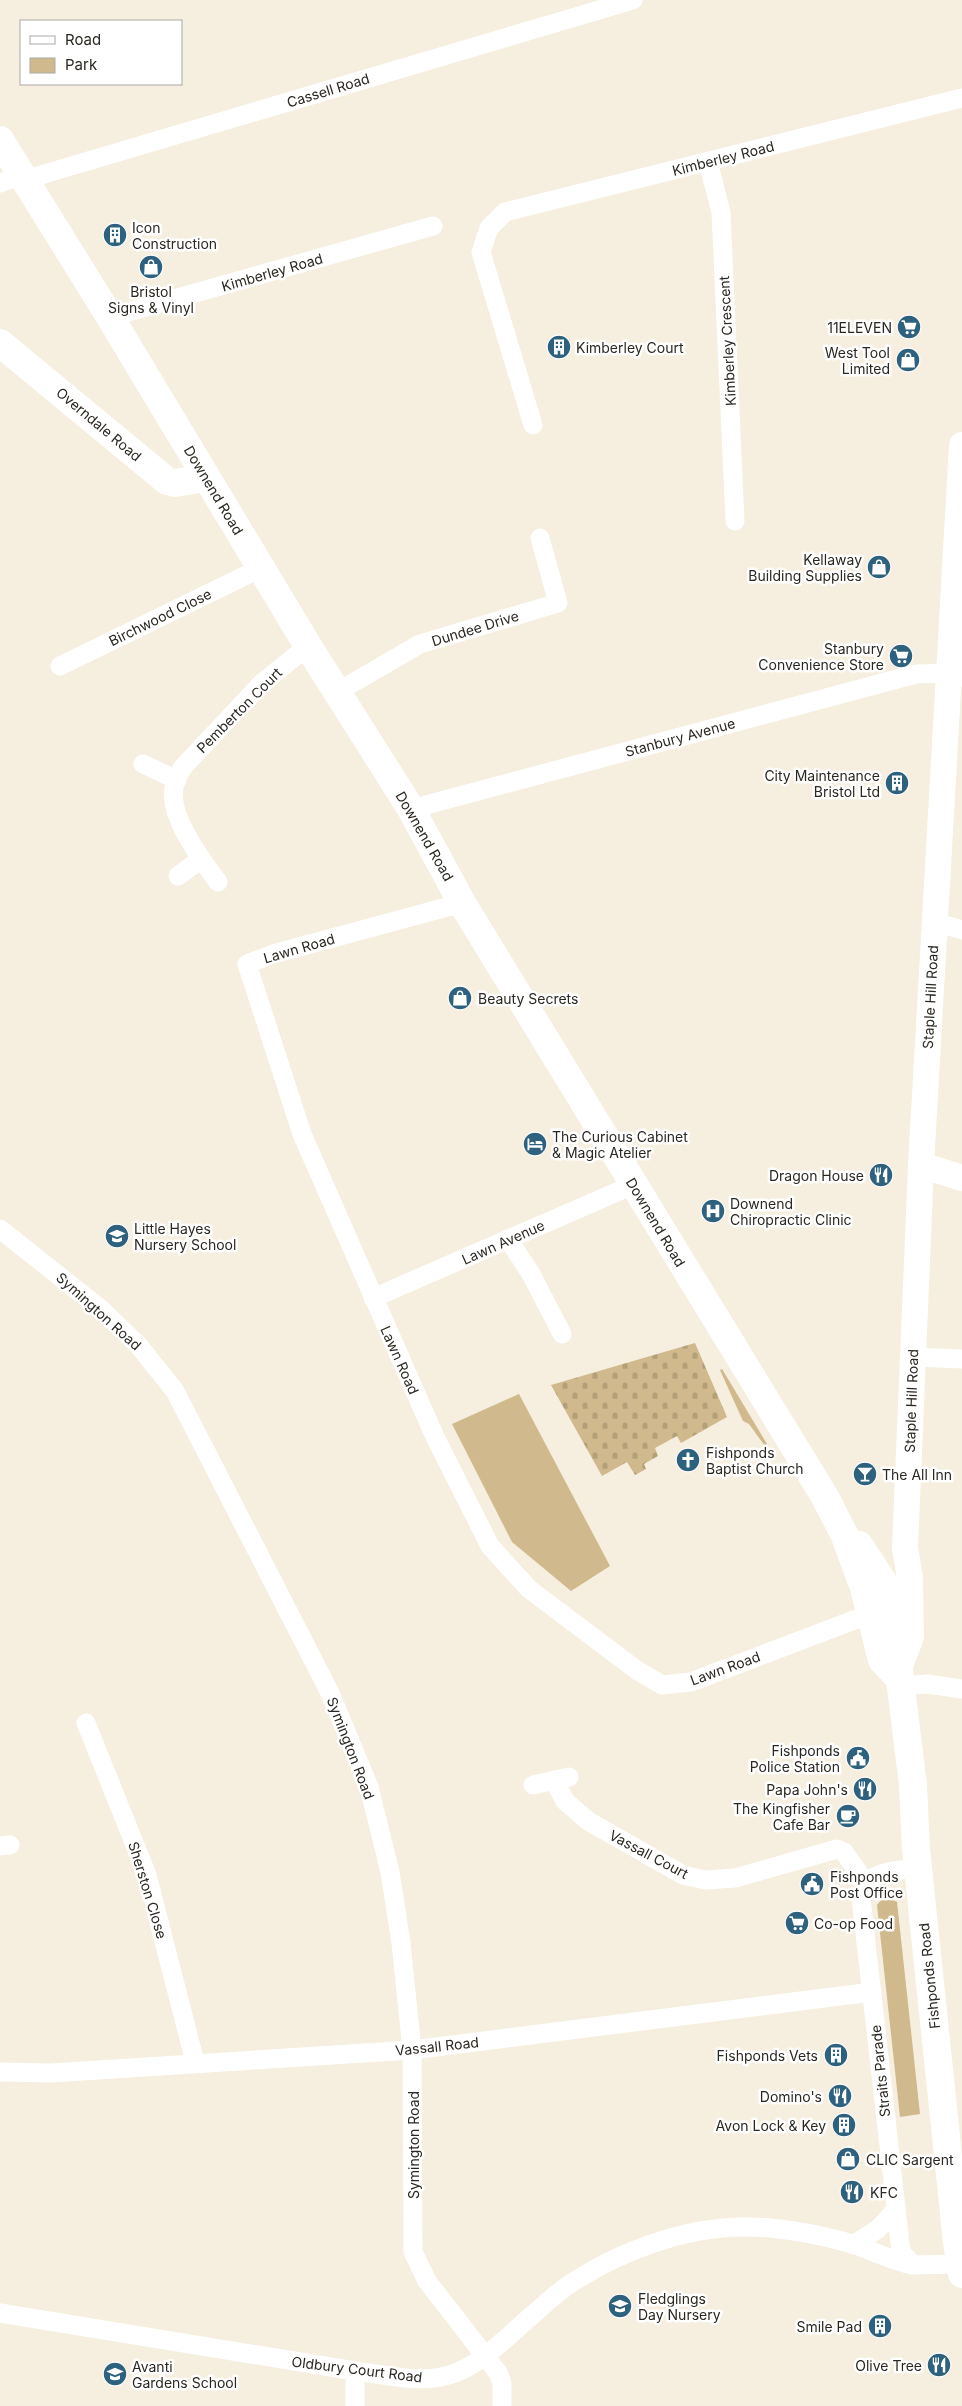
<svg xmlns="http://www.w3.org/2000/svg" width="962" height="2406" font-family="Inter,sans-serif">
<defs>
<pattern id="cemetery-stones" width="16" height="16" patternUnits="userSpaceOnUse" patternTransform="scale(1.25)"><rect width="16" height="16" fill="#d0b98c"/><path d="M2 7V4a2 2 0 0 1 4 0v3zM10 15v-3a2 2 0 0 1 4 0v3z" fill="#b39f78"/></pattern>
</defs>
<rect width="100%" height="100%" fill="#f6eede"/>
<g fill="#d0b98c">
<path d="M722,1369L767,1444L765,1446L749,1424L743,1421L720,1370Z"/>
<path d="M519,1394L610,1566L571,1591L512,1542L452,1424Z"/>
<path d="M889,1898L897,1902L920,2114L900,2117L877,1905L882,1899Z"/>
</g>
<path fill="url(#cemetery-stones)" d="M695,1343L727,1417L681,1443L677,1436L655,1448L658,1456L644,1464L646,1469L635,1475L627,1462L602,1476L551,1385Z"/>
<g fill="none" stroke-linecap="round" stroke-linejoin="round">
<g stroke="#fff" stroke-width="19">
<path d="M708,162L721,212L735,521"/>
<path d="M0,183L11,179L34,177L633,0"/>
<path d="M110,317L433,226"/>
<path d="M533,425L481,252L489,228L505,212L962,98"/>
<path d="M60,666L261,568"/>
<path d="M337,692L420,644L558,603L540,538"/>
<path d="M143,764L177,780"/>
<path d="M411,809L916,674L950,673L962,677"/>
<path d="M178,876L201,859"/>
<path d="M218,882C202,861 168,815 174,788C175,781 179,774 183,767L261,684L308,646"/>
<path d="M462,903L273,954L247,964L302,1134L435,1437L490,1546L529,1589L638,1671L662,1685L691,1682L870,1614"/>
<path d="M935,922L962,930"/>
<path d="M0,1229L102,1310L139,1346L175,1391L330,1693L369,1787L390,1872L401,1943L412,2050L413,2252L427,2281L499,2374L502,2384V2406"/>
<path d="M508,1239L531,1274L562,1334"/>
<path d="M373,1298L633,1185"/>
<path d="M912,1357L962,1359"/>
<path d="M901,1686L928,1684L962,1689"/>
<path d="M86,1723L147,1875L195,2062"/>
<path d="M554,1780L565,1801L588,1821L683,1875L705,1880L735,1878L837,1849L844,1852L865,1882"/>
<path d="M533,1785L569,1777"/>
<path d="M0,1846L10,1845"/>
<path d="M918,1868C898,1870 881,1871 865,1882L861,1898L901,2252L913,2265L960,2264"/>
<path d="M0,2072L50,2073L412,2050L872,1992"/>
<path d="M853,2245L878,2229L896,2209"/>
<path d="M0,2313L355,2371C386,2375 419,2384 449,2375C480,2366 506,2338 529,2318C543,2306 557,2292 573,2282C621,2251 683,2228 741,2227C778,2226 817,2234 853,2244C873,2251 892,2261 913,2265"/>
<path d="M355,2371V2406"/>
</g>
<g stroke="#fff" stroke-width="26">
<path d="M921,1165L962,1178"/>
<path d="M900,1666L911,1637L910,1578L905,1548L921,1165L962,445"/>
</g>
<g stroke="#fff" stroke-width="28">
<path d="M0,140L110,317L308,646L411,809L462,903L825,1497L844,1534L864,1588L882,1660L900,1679"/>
<path d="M0,343L167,481L175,483L206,478"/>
<path d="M859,1545L889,1591L913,1785L916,1849L957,2242L962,2274"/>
</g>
</g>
<defs>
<g id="building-disc" transform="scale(1.25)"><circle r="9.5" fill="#2d617d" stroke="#fff"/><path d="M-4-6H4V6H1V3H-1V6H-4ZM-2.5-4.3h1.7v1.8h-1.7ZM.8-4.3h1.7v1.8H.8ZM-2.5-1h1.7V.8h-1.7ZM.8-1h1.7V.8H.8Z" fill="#fff"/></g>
<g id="shop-disc" transform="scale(1.25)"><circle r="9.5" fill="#2d617d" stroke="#fff"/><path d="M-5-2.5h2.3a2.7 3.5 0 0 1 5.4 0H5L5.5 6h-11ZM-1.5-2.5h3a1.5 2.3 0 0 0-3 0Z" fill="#fff"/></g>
<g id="supermarket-disc" transform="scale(1.25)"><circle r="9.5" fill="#2d617d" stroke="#fff"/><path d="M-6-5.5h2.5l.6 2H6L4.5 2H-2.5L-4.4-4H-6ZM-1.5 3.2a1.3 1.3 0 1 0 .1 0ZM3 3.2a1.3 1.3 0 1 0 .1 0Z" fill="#fff"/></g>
<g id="hotel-disc" transform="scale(1.25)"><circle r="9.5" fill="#2d617d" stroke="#fff"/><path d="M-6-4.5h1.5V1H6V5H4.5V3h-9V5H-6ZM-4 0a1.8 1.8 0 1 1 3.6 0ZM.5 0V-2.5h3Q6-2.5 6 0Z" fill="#fff"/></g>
<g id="restaurant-disc" transform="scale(1.25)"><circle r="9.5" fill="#2d617d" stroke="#fff"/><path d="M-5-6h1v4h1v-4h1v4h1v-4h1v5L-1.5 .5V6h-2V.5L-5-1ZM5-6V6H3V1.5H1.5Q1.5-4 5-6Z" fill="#fff"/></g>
<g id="hospital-disc" transform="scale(1.25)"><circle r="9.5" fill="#2d617d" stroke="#fff"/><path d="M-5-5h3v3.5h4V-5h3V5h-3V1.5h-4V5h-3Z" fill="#fff"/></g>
<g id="school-disc" transform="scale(1.25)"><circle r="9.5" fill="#2d617d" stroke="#fff"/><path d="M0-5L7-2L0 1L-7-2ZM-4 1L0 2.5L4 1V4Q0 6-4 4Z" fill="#fff"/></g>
<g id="church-disc" transform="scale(1.25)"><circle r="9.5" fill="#2d617d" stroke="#fff"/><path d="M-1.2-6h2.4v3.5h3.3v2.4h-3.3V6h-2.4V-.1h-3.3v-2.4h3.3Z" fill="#fff"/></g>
<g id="bar-disc" transform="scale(1.25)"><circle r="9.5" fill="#2d617d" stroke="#fff"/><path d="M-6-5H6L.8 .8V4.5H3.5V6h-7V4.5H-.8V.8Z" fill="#fff"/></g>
<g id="civic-disc" transform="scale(1.25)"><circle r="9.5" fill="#2d617d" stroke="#fff"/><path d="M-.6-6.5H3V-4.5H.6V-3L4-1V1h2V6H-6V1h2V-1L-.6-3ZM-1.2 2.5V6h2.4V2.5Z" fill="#fff"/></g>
<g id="cafe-disc" transform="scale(1.25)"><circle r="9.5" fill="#2d617d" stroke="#fff"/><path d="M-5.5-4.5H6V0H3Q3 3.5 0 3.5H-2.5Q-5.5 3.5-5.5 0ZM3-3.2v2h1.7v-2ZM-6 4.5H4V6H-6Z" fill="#fff"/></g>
</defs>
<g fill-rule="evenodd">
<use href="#building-disc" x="115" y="235"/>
<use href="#shop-disc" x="151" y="267"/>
<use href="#supermarket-disc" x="909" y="327"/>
<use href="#building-disc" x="559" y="347"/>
<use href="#shop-disc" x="908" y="360"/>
<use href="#shop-disc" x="879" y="567"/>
<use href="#supermarket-disc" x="901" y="656"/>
<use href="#building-disc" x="897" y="783"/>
<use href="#shop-disc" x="460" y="998"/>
<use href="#hotel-disc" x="535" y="1144"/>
<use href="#restaurant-disc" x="881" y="1175"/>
<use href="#hospital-disc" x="713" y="1211"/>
<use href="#school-disc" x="117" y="1236"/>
<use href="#church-disc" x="688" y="1460"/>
<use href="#bar-disc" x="865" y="1474"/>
<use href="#civic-disc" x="858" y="1758"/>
<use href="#restaurant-disc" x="865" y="1789"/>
<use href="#cafe-disc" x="848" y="1816"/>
<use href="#civic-disc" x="812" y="1884"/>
<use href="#supermarket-disc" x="797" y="1923"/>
<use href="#building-disc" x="836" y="2055"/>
<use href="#restaurant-disc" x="840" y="2096"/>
<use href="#building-disc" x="844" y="2125"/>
<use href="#shop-disc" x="848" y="2159"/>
<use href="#restaurant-disc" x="852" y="2192"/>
<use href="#school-disc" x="620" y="2306"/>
<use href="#building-disc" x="880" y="2326"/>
<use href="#restaurant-disc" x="939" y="2365"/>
<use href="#school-disc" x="115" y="2374"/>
</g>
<g text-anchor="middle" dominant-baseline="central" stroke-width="5" stroke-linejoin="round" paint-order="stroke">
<g font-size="14" fill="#2b2822" stroke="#fff">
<text transform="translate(328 90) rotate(-17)">Cassell Road</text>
<text transform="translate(723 158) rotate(-14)">Kimberley Road</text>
<text transform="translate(272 272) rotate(-16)">Kimberley Road</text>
<text transform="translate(727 341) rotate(-93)">Kimberley Crescent</text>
<text transform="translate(99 424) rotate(40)">Overndale Road</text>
<text transform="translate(214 490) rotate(59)">Downend Road</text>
<text transform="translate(160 617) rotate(-26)">Birchwood Close</text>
<text transform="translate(475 628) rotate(-17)">Dundee Drive</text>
<text transform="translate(239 710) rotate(-45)">Pemberton Court</text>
<text transform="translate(680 737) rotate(-15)">Stanbury Avenue</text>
<text transform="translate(425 836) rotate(60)">Downend Road</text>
<text transform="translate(299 948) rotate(-16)">Lawn Road</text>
<text transform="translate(930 997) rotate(-87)">Staple Hill Road</text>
<text transform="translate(656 1222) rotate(59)">Downend Road</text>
<text transform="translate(503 1242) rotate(-24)">Lawn Avenue</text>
<text transform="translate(99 1311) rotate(42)">Symington Road</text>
<text transform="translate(400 1360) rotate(66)">Lawn Road</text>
<text transform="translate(911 1401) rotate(-88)">Staple Hill Road</text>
<text transform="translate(725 1668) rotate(-20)">Lawn Road</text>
<text transform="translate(351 1748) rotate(69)">Symington Road</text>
<text transform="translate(649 1854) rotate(28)">Vassall Court</text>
<text transform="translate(148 1890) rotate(73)">Sherston Close</text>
<text transform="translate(929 1976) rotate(-96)">Fishponds Road</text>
<text transform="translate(437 2046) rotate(-6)">Vassall Road</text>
<text transform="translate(880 2071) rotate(-96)">Straits Parade</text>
<text transform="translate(413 2145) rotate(-90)">Symington Road</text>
<text transform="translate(357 2369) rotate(7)">Oldbury Court Road</text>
</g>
<g font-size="14" fill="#2b2822" stroke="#fff" text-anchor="start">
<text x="132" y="227">Icon<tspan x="132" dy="16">Construction</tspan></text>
<text x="151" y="291" text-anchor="middle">Bristol<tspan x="151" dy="16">Signs &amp; Vinyl</tspan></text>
<text x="892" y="327" text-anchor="end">11ELEVEN</text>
<text x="576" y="347">Kimberley Court</text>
<text x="890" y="352" text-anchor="end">West Tool<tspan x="890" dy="16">Limited</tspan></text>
<text x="862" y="559" text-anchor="end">Kellaway<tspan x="862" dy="16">Building Supplies</tspan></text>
<text x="884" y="648" text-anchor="end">Stanbury<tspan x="884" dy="16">Convenience Store</tspan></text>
<text x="880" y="775" text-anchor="end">City Maintenance<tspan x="880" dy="16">Bristol Ltd</tspan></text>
<text x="478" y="998">Beauty Secrets</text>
<text x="552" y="1136">The Curious Cabinet<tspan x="552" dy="16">&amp; Magic Atelier</tspan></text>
<text x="864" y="1175" text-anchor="end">Dragon House</text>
<text x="730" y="1203">Downend<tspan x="730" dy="16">Chiropractic Clinic</tspan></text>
<text x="134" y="1228">Little Hayes<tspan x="134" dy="16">Nursery School</tspan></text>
<text x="706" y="1452">Fishponds<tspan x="706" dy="16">Baptist Church</tspan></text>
<text x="882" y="1474">The All Inn</text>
<text x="840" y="1750" text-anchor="end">Fishponds<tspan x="840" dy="16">Police Station</tspan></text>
<text x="848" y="1789" text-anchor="end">Papa John's</text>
<text x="830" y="1808" text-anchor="end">The Kingfisher<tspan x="830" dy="16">Cafe Bar</tspan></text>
<text x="830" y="1876">Fishponds<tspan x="830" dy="16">Post Office</tspan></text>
<text x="814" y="1923">Co-op Food</text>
<text x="818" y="2055" text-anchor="end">Fishponds Vets</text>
<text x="822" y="2096" text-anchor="end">Domino's</text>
<text x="826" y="2125" text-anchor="end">Avon Lock &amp; Key</text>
<text x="866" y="2159">CLIC Sargent</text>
<text x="870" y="2192">KFC</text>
<text x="638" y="2298">Fledglings<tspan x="638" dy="16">Day Nursery</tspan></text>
<text x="862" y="2326" text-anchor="end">Smile Pad</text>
<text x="922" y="2365" text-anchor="end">Olive Tree</text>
<text x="132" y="2366">Avanti<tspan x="132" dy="16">Gardens School</tspan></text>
</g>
</g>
<rect x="20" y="20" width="162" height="65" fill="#ffffff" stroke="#aaa9a7"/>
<rect x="30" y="36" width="25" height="8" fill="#ffffff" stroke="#aaa9a7"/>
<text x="65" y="45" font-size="15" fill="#2b2822">Road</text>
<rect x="30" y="58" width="25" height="15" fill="#d0b98c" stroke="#aaa9a7"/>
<text x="65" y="70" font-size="15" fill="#2b2822">Park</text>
</svg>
